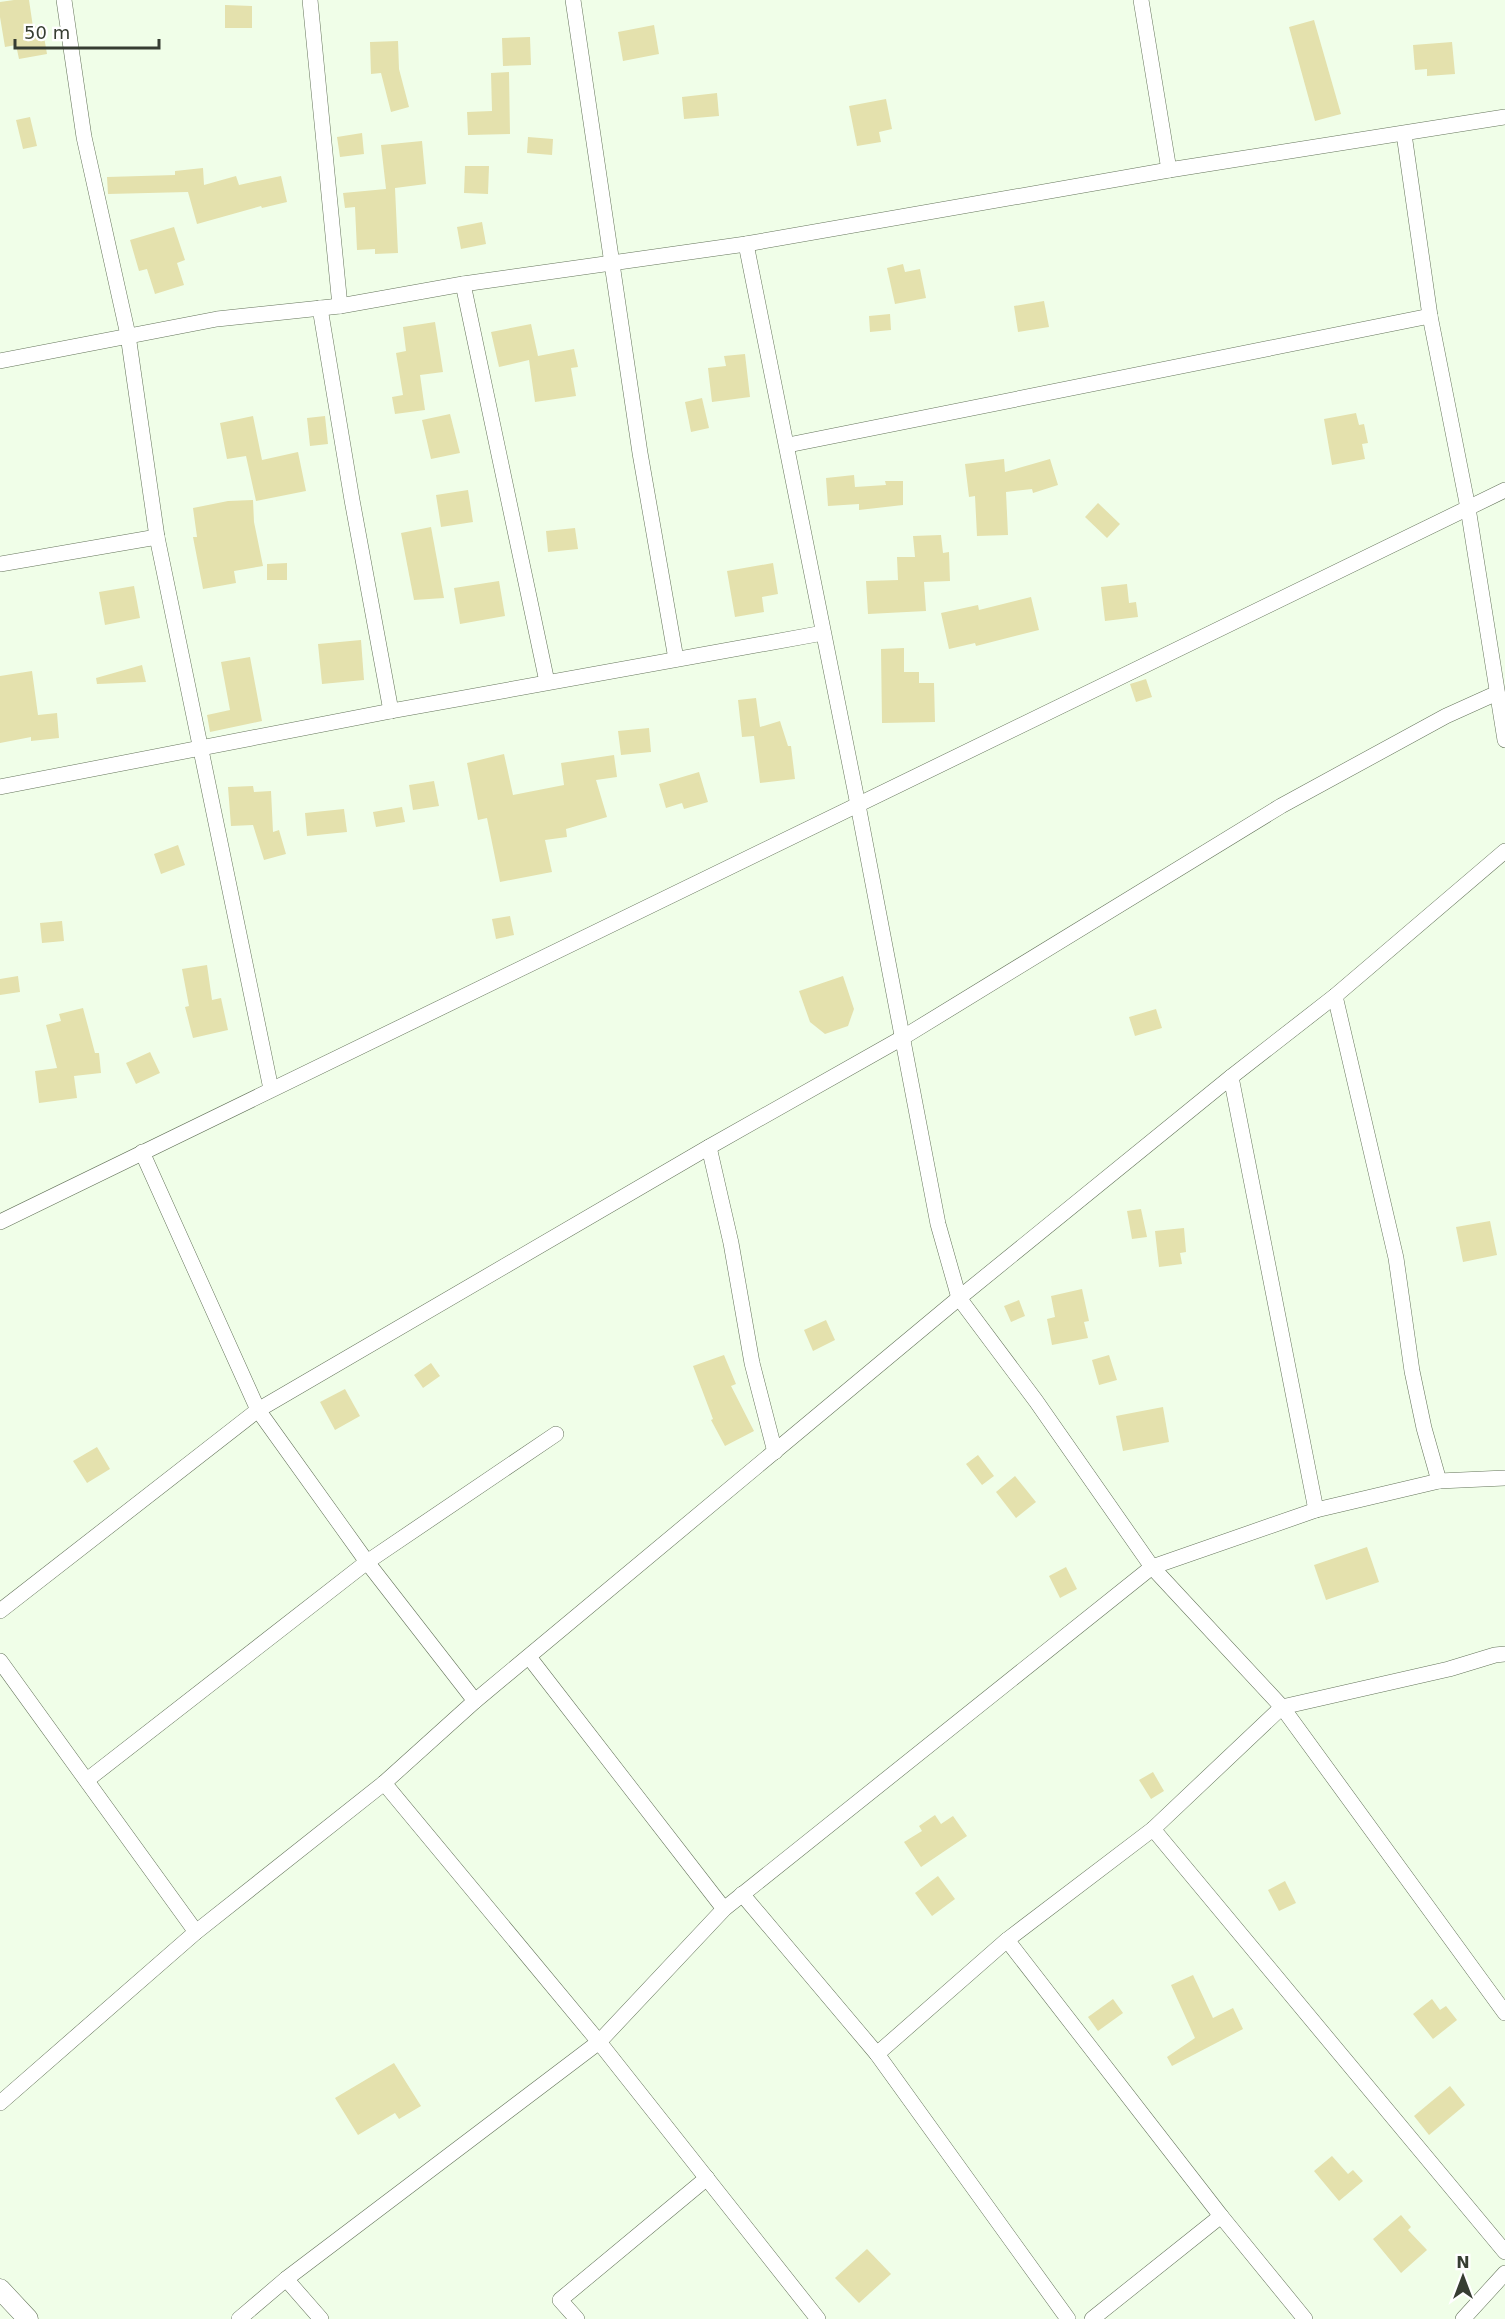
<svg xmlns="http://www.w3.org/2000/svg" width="1505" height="2319" font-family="'DejaVu Sans',sans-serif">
<rect width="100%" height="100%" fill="#f0fee8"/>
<g fill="#e4e1ad">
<path d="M14,0H29L33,27L42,25L47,54L19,59L16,45L5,47L0,17V2Z"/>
<path d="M225,5L252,6V28H225Z"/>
<path d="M1314,20L1341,114L1315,121L1289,27Z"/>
<path d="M654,25L659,54L623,61L618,32Z"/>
<path d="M530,37L531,65L503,66L502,38Z"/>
<path d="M398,41L399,69L409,107L391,112L381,73L371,74L370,42Z"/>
<path d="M1452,42L1455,74L1427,76V69L1415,70L1413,45Z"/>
<path d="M509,72L510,134L468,135L467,112L492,111L491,73Z"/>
<path d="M717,93L719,116L684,119L682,97Z"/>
<path d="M886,99L892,129L879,132L881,142L857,146L849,106Z"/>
<path d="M30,117L37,146L23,149L16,120Z"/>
<path d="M362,133L364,154L340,157L337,137Z"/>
<path d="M528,137L553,139L552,155L527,153Z"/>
<path d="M422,141L426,184L395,188L398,253L375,254V249L357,250L355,207L345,208L343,193L386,189L381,145Z"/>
<path d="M465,166H489L488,194L464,193Z"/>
<path d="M203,168L204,185L236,176L239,185L281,176L287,202L262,208L261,206L197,224L188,192L108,194L107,177L175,175V171Z"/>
<path d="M482,222L486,244L461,249L457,227Z"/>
<path d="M174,227L185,260L177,263L184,285L155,294L147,269L139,271L130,240Z"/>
<path d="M903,264L905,272L920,269L926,298L895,304L887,268Z"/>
<path d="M1044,301L1049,327L1018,332L1014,306Z"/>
<path d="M890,314L891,330L870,332L869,316Z"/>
<path d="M435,322L443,372L420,375L425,410L395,414L392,397L403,395L396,353L406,351L403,327Z"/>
<path d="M531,324L538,356L574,349L578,367L571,368L576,396L535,402L529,360L499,367L491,332Z"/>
<path d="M745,354L750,397L712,402L708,368L726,366L724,356Z"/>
<path d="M702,398L709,428L691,432L685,402Z"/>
<path d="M1356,413L1359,425L1364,424L1368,443L1362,444L1365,459L1332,465L1324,419Z"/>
<path d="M450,414L460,453L431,459L422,420Z"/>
<path d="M253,416L262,460L298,452L306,491L256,501L246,456L227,459L220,423Z"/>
<path d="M325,416L328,444L310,446L307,418Z"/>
<path d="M1004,459L1005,472L1050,459L1058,485L1033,493L1032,489L1006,492L1008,535L977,536L975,496L969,497L965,464Z"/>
<path d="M854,475L855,487L886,485L885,481H903V505L859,510V504L828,506L826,478Z"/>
<path d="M468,490L473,522L441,527L436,495Z"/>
<path d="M253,500L254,522L263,566L234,571L236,583L203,589L193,537H197L193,508L228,501Z"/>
<path d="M1098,503L1120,524L1107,538L1085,517Z"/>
<path d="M431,527L444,598L414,600L401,533Z"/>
<path d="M575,528L578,549L548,552L546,531Z"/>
<path d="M941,535L943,553L949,552L950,581L924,582L926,611L868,614L866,581L898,580L897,557H915L913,536Z"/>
<path d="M287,563V580H267V564Z"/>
<path d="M773,563L778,594L762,597L764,612L735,617L727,571Z"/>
<path d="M499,581L505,616L460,624L454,588Z"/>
<path d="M1127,584L1129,603L1136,602L1138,617L1105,621L1101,587Z"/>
<path d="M134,586L140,618L105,625L99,592Z"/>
<path d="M1031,597L1039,630L976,646L975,643L949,649L941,613L978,605L979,610Z"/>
<path d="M361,640L364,680L322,684L318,644Z"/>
<path d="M904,648V672H919V683H934L935,722L882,723L881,649Z"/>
<path d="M250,657L262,721L210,732L207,715L230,710L221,662Z"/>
<path d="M142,665L146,682L97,684L96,678Z"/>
<path d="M32,671L38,715L57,713L59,738L31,741V737L0,743V676Z"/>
<path d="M1146,679L1152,697L1136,702L1130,684Z"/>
<path d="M756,698L760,727L780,721L788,746H791L795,779L760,783L754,736L742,737L738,700Z"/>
<path d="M649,728L651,752L621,755L618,731Z"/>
<path d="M504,754L513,795L564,785L561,763L614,755L617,777L596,780L607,817L566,829L567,837L545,840L552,872L500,882L487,818L478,820L467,763Z"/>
<path d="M699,772L708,802L684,809L682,803L666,808L659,784Z"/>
<path d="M434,781L439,806L413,810L409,785Z"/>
<path d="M253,786L254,792L271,791L273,832L279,830L286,854L264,860L253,825L231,826L228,787Z"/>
<path d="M402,807L405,822L376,827L373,812Z"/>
<path d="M344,809L347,832L307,836L305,813Z"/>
<path d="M178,845L185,865L161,874L154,854Z"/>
<path d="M510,916L514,935L496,939L492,919Z"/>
<path d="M62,921L64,941L42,943L40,923Z"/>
<path d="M207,965L212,1000L221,998L228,1030L193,1038L185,1007L189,1006L182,969Z"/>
<path d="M18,976L20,992L0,995V979Z"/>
<path d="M843,976L854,1009L848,1026L825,1034L810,1022L799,991Z"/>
<path d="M83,1008L95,1053H99L101,1073L74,1076L77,1098L39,1103L35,1071L57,1068L46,1025L61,1021L59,1014Z"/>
<path d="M1156,1009L1162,1028L1135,1036L1129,1017Z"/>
<path d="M150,1052L160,1073L136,1084L126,1063Z"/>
<path d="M1141,1209L1147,1237L1132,1239L1127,1211Z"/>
<path d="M1490,1221L1497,1255L1463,1262L1456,1227Z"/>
<path d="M1184,1228L1186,1252L1180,1253L1182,1264L1159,1267L1155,1231Z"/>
<path d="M1082,1289L1089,1321L1084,1322L1088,1338L1052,1345L1047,1319L1055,1317L1051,1296Z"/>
<path d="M1019,1300L1025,1316L1011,1322L1004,1306Z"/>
<path d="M826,1320L835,1340L813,1351L804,1330Z"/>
<path d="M724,1355L736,1384L731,1386L754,1431L725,1446L711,1420L713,1419L693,1366Z"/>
<path d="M1109,1355L1117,1380L1099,1385L1092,1360Z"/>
<path d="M431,1363L440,1376L423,1388L414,1375Z"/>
<path d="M345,1389L360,1416L335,1430L320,1402Z"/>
<path d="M1163,1407L1169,1442L1123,1451L1116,1416Z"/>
<path d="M97,1447L110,1469L87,1483L73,1461Z"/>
<path d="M978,1455L994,1476L982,1485L966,1464Z"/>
<path d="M1015,1476L1036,1502L1016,1518L996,1492Z"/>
<path d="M1367,1547L1379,1582L1326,1600L1314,1565Z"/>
<path d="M1066,1567L1077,1589L1060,1598L1049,1576Z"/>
<path d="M1153,1772L1164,1791L1151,1799L1139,1780Z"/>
<path d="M935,1815L941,1824L953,1816L967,1836L921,1867L904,1842L922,1831L919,1826Z"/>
<path d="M938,1876L955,1899L932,1916L915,1893Z"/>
<path d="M1285,1881L1296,1903L1279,1911L1268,1890Z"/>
<path d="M1193,1975L1213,2018L1233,2008L1243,2029L1172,2066L1167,2057L1195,2038L1171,1985Z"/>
<path d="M1113,1999L1123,2013L1098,2031L1088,2017Z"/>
<path d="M1432,1999L1440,2010L1446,2006L1457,2020L1433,2039L1413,2014Z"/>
<path d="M394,2063L421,2106L399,2119L395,2113L358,2135L335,2098Z"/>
<path d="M1450,2086L1465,2105L1429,2135L1414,2116Z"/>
<path d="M1332,2156L1348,2174L1353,2170L1363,2181L1339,2201L1314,2171Z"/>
<path d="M1401,2215L1411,2227L1408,2230L1427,2250L1401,2273L1373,2239Z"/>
<path d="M867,2249L891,2274L859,2303L835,2278Z"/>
</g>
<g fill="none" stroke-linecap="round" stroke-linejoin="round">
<g stroke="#65745b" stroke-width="16">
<g id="minor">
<path d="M64,0L84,137L128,335L157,537L271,1089"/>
<path d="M310,0L340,306"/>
<path d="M573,0L640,453L676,659"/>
<path d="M1141,0L1169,170"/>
<path d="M1404,134L1430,316L1468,508L1505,740"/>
<path d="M746,244L858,805L938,1224L959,1298L1036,1401L1152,1567L1282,1707L1505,2013"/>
<path d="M463,284L547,682"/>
<path d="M320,308L352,500L391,711"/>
<path d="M0,361L217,319L340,306L463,284L746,244L1169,170L1505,117"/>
<path d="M788,445L1430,316"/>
<path d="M0,564L157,537"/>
<path d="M0,787L391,711L823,633"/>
<path d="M1335,996L1396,1258L1412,1371L1424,1428L1439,1481"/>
<path d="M1231,1077L1316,1510"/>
<path d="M709,1147L731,1243L752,1363L775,1452"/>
<path d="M142,1152L258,1410L367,1562L475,1701"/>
<path d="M0,1222L1505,490"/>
<path d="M0,1611L258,1410L709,1147L902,1038L1281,806L1446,716L1497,693"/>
<path d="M529,1657L724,1909"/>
<path d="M0,1661L196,1932"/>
<path d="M87,1780L367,1562L556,1434"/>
<path d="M384,1783L599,2042L818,2319"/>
<path d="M1153,1829L1505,2252"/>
<path d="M742,1894L877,2054L1068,2319"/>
<path d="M1007,1940L1221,2216L1305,2319"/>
<path d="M877,2054L1007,1940L1153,1829L1282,1707L1449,1669L1495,1655L1505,1654"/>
<path d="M0,2103L196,1932L384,1783L475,1701L959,1298L1231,1077L1335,996L1505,851"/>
<path d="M286,2279L321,2319"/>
<path d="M239,2319L286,2279L599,2042L724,1909L1152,1567L1316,1510L1439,1481L1505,1478"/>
<path d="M577,2319L560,2300L707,2178"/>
<path d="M1092,2319L1221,2216"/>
<path d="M1463,2319L1505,2273"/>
</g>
</g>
<g stroke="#65745b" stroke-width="21">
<path id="tertiary" d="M0,2289L28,2319"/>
</g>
<use href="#minor" stroke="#fff" stroke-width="15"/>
<use href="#tertiary" stroke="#fff" stroke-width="20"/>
</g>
<g transform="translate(1463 2277)" stroke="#ffffff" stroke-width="4.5" paint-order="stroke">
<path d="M0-4.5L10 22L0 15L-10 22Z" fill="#363d32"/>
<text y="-9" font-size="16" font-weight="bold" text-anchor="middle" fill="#363d32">N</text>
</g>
<path d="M15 39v9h144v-9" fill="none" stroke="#363d32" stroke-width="3"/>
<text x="24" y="39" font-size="18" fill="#363d32" stroke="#ffffff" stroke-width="4.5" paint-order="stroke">50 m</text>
</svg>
